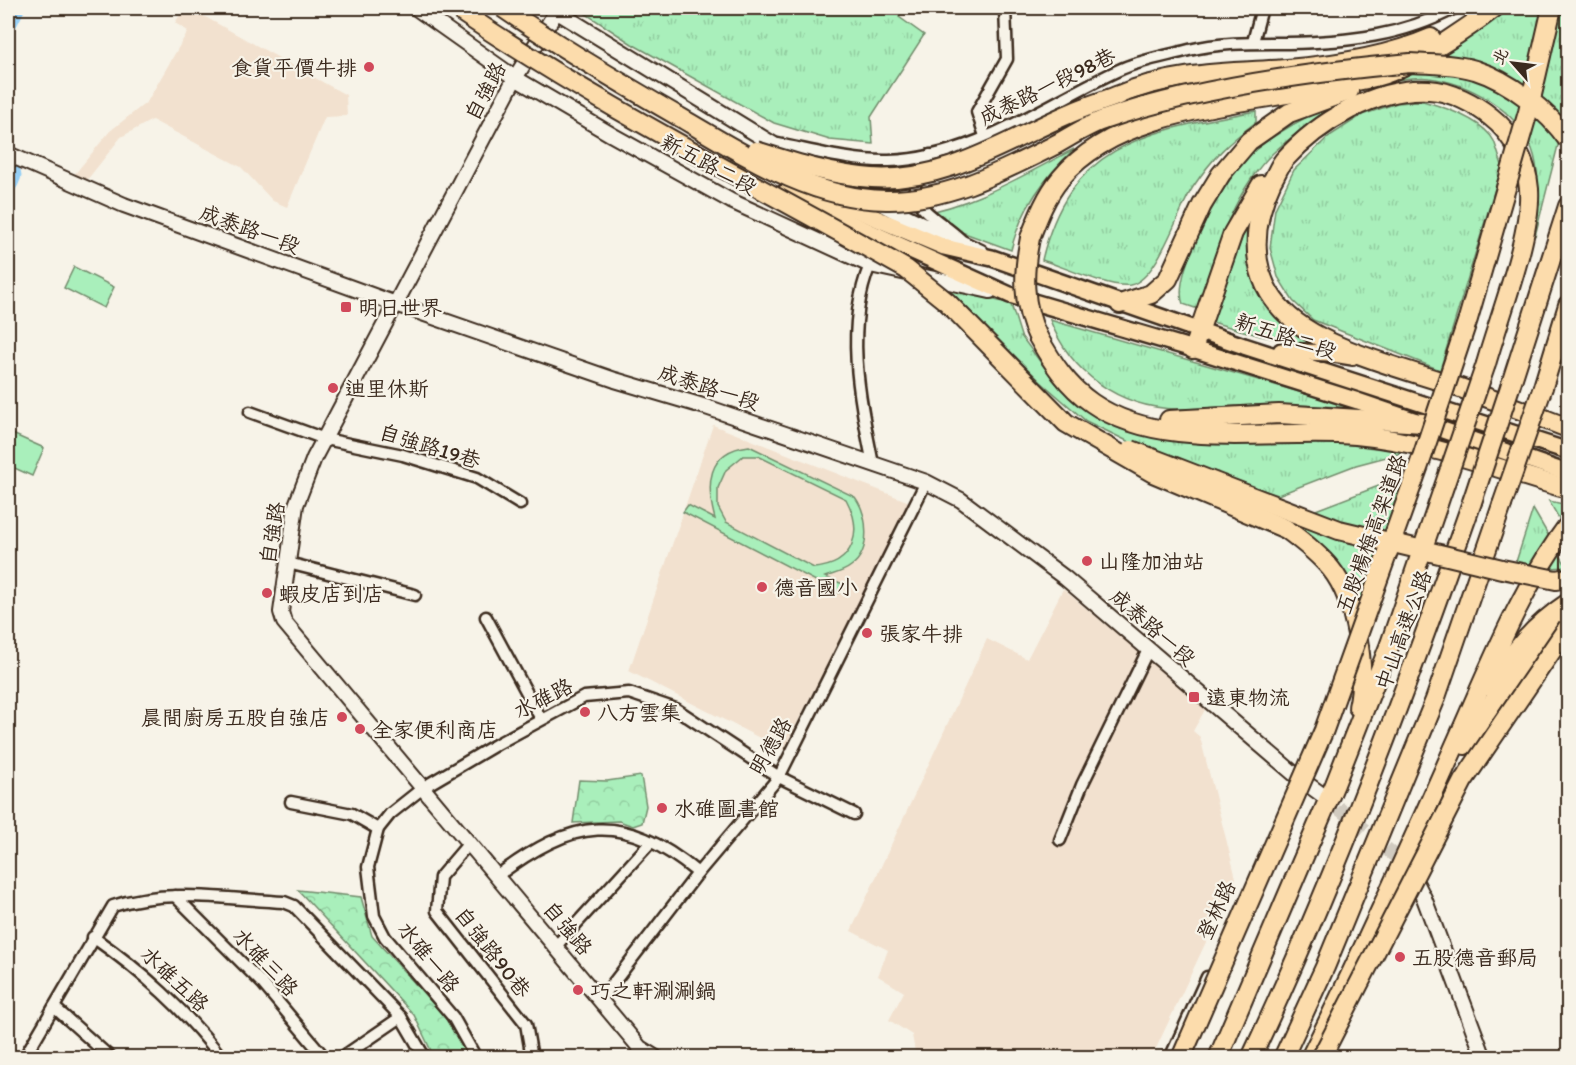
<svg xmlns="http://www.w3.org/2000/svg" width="1576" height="1065" font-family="Itim,'LXGW WenKai TC',sans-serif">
<defs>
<pattern id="grass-tufts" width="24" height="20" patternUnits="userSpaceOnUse" patternTransform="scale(1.5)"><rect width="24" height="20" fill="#a9efbb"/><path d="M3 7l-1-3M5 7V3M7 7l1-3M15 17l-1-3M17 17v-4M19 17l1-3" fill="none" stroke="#92cda0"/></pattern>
<pattern id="park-crowns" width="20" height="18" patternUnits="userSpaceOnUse" patternTransform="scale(1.5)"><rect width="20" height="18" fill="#a9efbb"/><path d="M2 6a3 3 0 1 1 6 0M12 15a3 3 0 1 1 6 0" fill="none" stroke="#92cda0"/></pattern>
</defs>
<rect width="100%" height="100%" fill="#f7f3e8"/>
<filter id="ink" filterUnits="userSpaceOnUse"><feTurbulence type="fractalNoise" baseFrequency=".0167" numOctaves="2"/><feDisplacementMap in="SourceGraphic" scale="12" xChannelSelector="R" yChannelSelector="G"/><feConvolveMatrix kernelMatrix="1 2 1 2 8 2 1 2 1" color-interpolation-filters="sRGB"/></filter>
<g filter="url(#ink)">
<g fill="#f2e1cf">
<path d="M184,8H189L346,95L347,116L325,117L287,207L273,201L241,167L152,120L121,137L87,180L74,175L110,131L147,102L188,31L175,23Z"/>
<path d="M713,425L912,503L783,750L629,671Z"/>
<path d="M1063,589L1206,708L1193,731L1200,737L1236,878L1152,1057H916L912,1035L889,1020L904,992L878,976L888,950L851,931L987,639L1027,659Z"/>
</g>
<g fill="url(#grass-tufts)" stroke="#728c6c" stroke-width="1.5">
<path d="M577,8H902L899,17L924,35L871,117L873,144L830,140L774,123L632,44Z"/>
<path d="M1509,8H1568V106L1535,236C1536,209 1542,175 1532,149C1516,109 1469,83 1429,78C1417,76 1401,80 1388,81L1446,52Z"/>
<path d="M1355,94C1327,113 1298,130 1273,153C1231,193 1215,256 1198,309L1183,304C1170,272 1229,171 1255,150C1285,126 1320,110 1355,94Z"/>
<path d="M1423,101C1444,107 1483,120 1494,141C1497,149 1499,157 1502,165L1440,370L1313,320L1293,301L1278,277L1270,248L1275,209L1294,170L1328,137L1362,115L1397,103Z"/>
<path d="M1256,111V122C1228,143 1213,157 1193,187C1178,209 1159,279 1130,285C1109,288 1064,267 1042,260C1070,140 1151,131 1256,111Z"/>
<path d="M1074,149C1044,178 1021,209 1011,250L915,215C973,206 1022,176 1074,149Z"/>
<path d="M1247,224C1247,264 1253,301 1287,328C1301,338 1323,343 1339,350L1261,336L1212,322Z"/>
<path d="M946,288L1011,304L1021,336L1056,383L1077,401L1176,440L1207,443L1329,442L1405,452L1356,465L1278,495L1150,452L1086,421L1041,382Z"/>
<path d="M1050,320L1355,408C1322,406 1288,404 1254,405C1229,406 1203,409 1177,409C1119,408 1070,372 1050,320Z"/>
<path d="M1406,479L1363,606C1344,562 1327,546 1287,521L1389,482Z"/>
<path d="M1549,501L1568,505V534Z"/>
<path d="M1533,509L1567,567L1551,568L1516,562Z"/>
</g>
<g fill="url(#park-crowns)" stroke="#728c6c" stroke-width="1.5">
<path d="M641,776L646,806L642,823L633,826L619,821L573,823L579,780L607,781Z"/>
<path d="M298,890L361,897L372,936L444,1016L470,1057H434L414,1015Z"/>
</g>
<g fill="#a9efbb" stroke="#728c6c" stroke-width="1.5" fill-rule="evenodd">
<path d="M74,267L114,287L104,308L64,288Z"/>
<path d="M8,432L44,448L32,476L8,465Z"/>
<path d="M749,446L855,497C868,515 872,551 851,566C844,572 833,574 825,577L843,584L839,593L683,512L688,505L715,519C706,486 706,451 749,446ZM743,456H758L846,499C864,532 854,565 814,568L726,522L718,507V488L726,470Z"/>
</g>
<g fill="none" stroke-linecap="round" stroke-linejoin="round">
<g stroke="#96cff5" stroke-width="21">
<path d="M8,20L14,8"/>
<path d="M8,167L11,175L8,182"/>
</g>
<path stroke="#d1cbc0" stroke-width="14" stroke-dasharray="14 7" stroke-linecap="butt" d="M1322,794L1408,867"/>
<g stroke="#3b2a1e" stroke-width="15">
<g id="street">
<path d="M1253,42L1262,8"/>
<path d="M986,139L977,112L1007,59L1005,8"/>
<path d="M778,144C814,151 852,162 889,161C975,158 1045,104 1119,70C1140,60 1167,56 1189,50C1221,42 1256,43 1288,43C1347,42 1403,36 1455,8"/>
<path d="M930,155C894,202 929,211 960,239"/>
<path d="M870,265C844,328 860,400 873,464"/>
<path d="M250,412L325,439L403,455L477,478L520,504"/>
<path d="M288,563L415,595"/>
<path d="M486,617L541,719"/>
<path d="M291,802L352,814L378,829"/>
<path d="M1060,840L1082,785L1148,650"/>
<path d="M469,843L440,877L437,911L526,1024L532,1058"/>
<path d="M497,876C573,819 622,810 698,873"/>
<path d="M175,896L263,984L325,1058"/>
<path d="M93,937C144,973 184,1009 222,1058"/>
<path d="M556,946L651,842"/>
<path d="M601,999L698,873L779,777L926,482"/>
<path d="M54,1007L111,1058"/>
<path d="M24,1058L113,906C166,888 229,899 284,902L294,906L401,1017L425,1058"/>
<path d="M341,1058L401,1017"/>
<path d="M476,1058L453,1017L385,937L374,916L368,867L378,829L390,814L424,787L497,744L584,697L629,693L676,709L779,777L854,814"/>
<path d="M1170,1058L1207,977"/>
</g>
</g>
<g stroke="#3b2a1e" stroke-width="18">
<g id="secondary">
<path d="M416,8L515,78L612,135L731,201L870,265L990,291"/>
<path d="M551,8L794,157"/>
<path d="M556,12L515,78L314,458L296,505L281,612L284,622L640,1048L656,1058"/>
<path d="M8,154L124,205L396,304L615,380L706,407L926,482L961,500L1065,578L1299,778L1321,794"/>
<path d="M827,175L897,212L981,252"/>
<path d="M1411,872L1424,898L1484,1058"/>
</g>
</g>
<g stroke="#3b2a1e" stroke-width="20">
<g id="primary">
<path d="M784,193L1010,295L1193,349L1358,401L1568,473"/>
<path d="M821,195L944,247L992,258L1244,346L1568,451"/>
<path d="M1281,351L1328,353L1352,357"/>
</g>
</g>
<g stroke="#3b2a1e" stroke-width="22">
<g id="highway">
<path d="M1119,95C1170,72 1232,73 1287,69C1334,65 1387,57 1431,38"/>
<path d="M1030,238C1038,217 1046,196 1061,178C1120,106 1252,104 1337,85C1354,81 1374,79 1390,72C1421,60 1468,28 1494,8"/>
<path d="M1120,304L1151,294L1168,279L1202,205L1221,174L1249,141L1289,113L1349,91"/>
<path d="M1038,337C1052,362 1067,386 1092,403C1162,452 1275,428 1356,435C1426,441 1501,470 1568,489"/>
<path d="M1193,349L1233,233L1261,185"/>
<path d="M1486,364C1499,317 1532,235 1529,189C1527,162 1512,133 1491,117C1475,104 1451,91 1429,90C1376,87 1318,122 1284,160C1279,166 1276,175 1272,181C1253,221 1248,269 1278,305C1312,347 1399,367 1449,384C1489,398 1529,413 1568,428"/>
<path d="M1510,387L1568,206"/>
<path d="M1543,387L1568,305"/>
<path d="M1169,420L1279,414L1423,423"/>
<path d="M1286,529C1301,540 1319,554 1331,569C1356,600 1367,669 1358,707"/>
<path d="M1492,688C1510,653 1535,625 1568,603"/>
<path d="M1465,745C1494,702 1522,649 1568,621"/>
<path d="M1218,1058L1335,784L1390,644"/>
<path d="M1251,1058C1336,877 1406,690 1472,502"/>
<path d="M1283,1058L1325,967L1435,700L1502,505"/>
<path d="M1310,1058C1362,954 1409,849 1456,743C1489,669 1519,591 1568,525"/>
</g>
</g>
<use href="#street" stroke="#f7f3e8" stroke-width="10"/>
<use href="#secondary" stroke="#f7f3e8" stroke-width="14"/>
<use href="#primary" stroke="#fcdcac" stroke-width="15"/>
<use href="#highway" stroke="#fcdcac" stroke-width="18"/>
<g stroke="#3b2a1e" stroke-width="22" stroke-linecap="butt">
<g id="highway-bridge">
<path d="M503,8C561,48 622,84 683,119C746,156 811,199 886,200C946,201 1001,172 1053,146C1070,137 1087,125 1106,119C1198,87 1313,72 1410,63C1432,64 1454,64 1475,70C1510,81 1548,111 1568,140"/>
<path d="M460,11C602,108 756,184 906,269L947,302L1066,423L1153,473L1286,529"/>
<path d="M756,151C794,163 831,175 872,178C945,183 1007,140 1071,113C1087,106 1103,101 1119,95"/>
<path d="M1030,238C1023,272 1022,305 1038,337"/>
<path d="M1131,450L1339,530L1502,569L1556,580L1568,578"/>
<path d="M1472,502L1510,387"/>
<path d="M1502,505L1543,387"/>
<path d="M1390,644L1486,364"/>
<path d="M1181,1058L1324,730L1422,457L1468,319L1528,112L1552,8"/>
<path d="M1321,1058L1463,781L1568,627"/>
</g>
</g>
<use href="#highway-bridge" stroke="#fcdcac" stroke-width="18"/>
</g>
</g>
<g fill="#d1495b" stroke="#f7f3e8" stroke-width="2">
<circle cx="369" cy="67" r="6"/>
<rect x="340" y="301" width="12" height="12" rx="3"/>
<circle cx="333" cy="388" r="6"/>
<circle cx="1087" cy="561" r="6"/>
<circle cx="762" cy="587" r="6"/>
<circle cx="267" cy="593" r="6"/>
<circle cx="867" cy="633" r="6"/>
<rect x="1188" y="691" width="12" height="12" rx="3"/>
<circle cx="585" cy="712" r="6"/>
<circle cx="342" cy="717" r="6"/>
<circle cx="360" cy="729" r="6"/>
<circle cx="662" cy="808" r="6"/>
<circle cx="1400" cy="957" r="6"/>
<circle cx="578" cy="990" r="6"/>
</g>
<g text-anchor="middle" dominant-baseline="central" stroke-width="4.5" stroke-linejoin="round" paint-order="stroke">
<g font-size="21" fill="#3b2a1e" stroke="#f7f3e8" text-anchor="start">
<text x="357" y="67" text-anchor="end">食貨平價牛排</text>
<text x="358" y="307">明日世界</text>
<text x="345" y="388">迪里休斯</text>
<text x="1099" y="561">山隆加油站</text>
<text x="774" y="587">德音國小</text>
<text x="279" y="593">蝦皮店到店</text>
<text x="879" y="633">張家牛排</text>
<text x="1206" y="697">遠東物流</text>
<text x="597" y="712">八方雲集</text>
<text x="330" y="717" text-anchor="end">晨間廚房五股自強店</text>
<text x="372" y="729">全家便利商店</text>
<text x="674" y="808">水碓圖書館</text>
<text x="1412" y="957">五股德音郵局</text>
<text x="590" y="990">巧之軒涮涮鍋</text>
</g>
<g font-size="21" fill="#3b2a1e" stroke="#f7f3e8">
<text transform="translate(1047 86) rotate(-26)">成泰路一段98巷</text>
<text transform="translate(485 91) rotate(-62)">自強路</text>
<text transform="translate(709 164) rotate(28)">新五路二段</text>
<text transform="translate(250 229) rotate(20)">成泰路一段</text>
<text transform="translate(1286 336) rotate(18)">新五路二段</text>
<text transform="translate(709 387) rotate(18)">成泰路一段</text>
<text transform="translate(430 446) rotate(17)">自強路19巷</text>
<text transform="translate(272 533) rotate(-81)">自強路</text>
<text transform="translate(1371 534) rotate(-70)">五股楊梅高架道路</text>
<text transform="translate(1153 627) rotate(41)">成泰路一段</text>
<text transform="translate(1403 630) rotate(-70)">中山高速公路</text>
<text transform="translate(543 698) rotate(-27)">水碓路</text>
<text transform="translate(770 746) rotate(-60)">明德路</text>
<text transform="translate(1216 910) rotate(-65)">登林路</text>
<text transform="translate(568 928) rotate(50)">自強路</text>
<text transform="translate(493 952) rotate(52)">自強路90巷</text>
<text transform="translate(429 957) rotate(51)">水碓一路</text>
<text transform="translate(266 962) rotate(47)">水碓三路</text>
<text transform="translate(175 979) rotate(43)">水碓五路</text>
</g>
</g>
<rect width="1576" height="1065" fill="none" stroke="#f7f3e8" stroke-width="30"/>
<rect x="15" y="15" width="1546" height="1035" fill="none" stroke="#3b2a1e" stroke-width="2" filter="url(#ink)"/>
<g transform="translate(1513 63) rotate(298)" stroke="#f7f3e8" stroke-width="4.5" paint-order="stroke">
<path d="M0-4.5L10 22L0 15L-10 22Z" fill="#3b2a1e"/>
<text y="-9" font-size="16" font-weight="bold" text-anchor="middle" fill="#3b2a1e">北</text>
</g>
</svg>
